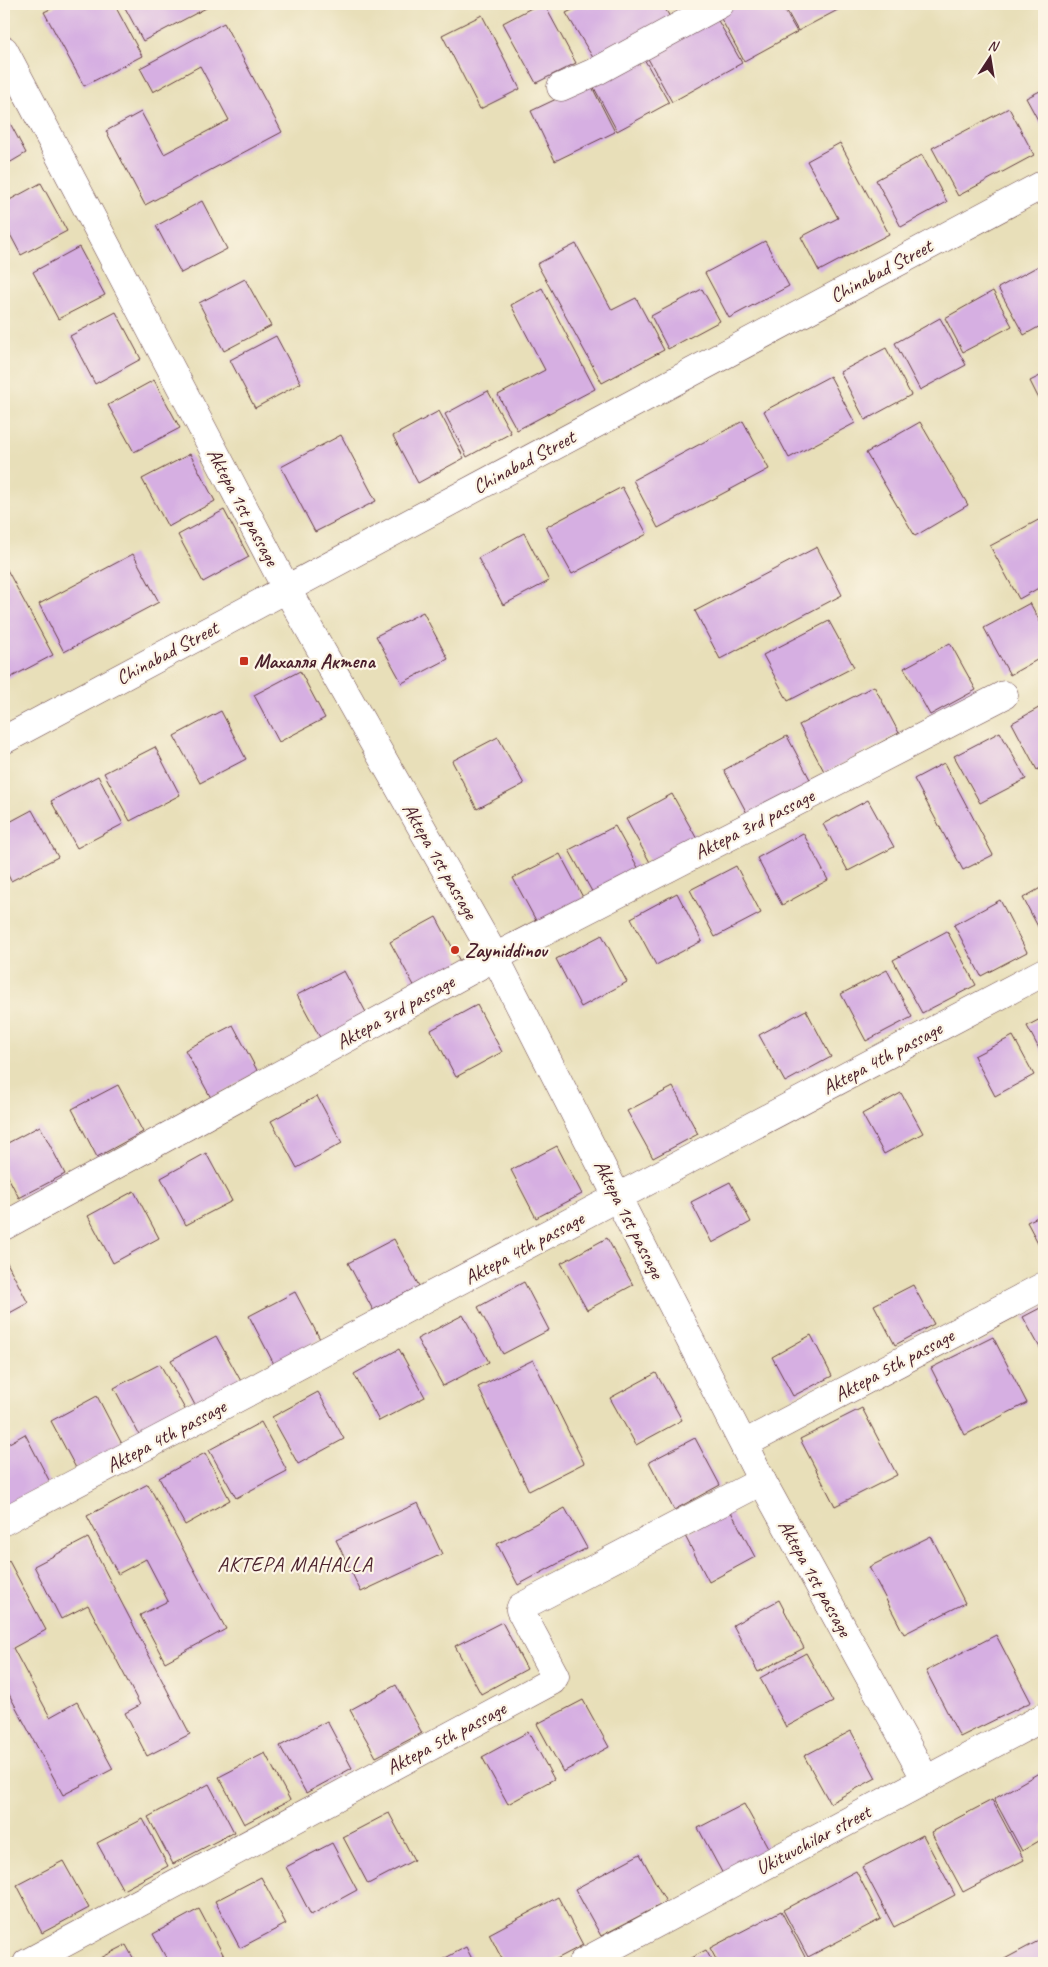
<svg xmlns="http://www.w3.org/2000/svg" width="1048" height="1967" font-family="Caveat,sans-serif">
<rect width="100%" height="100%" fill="#fcf5e5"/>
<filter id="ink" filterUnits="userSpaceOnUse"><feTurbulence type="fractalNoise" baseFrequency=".02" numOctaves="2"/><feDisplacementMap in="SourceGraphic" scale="10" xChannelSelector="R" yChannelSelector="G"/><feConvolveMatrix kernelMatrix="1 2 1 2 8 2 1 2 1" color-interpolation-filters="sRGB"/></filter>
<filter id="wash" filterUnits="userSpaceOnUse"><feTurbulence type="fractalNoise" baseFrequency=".0096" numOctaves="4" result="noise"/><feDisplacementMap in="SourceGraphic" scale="20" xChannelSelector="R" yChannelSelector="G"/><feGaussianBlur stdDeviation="1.12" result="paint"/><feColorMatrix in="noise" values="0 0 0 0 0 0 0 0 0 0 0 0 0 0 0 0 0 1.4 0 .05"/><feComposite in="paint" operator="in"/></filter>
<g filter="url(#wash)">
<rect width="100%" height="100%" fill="#e8dfb9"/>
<g id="blocks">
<g fill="#d6afe2">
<path d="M61,4H114L142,56L84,86L44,12Z"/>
<path d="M123,4H209L210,6L143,41Z"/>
<path d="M539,4H544L576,63L536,83L503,23Z"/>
<path d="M584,4H662L672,20L595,61L566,13Z"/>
<path d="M674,4H700L680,15Z"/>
<path d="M740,4H781L797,32L744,61L719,15Z"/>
<path d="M783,4H849L798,31Z"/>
<path d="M482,15L520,89L480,109L442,35Z"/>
<path d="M716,17L742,63L672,102L646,55Z"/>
<path d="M224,23L282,132L145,205L106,131L141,112L164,154L229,120L200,66L153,92L140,68Z"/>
<path d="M643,57L669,103L617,131L591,82Z"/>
<path d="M590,83L615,132L555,161L531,111Z"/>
<path d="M1044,89V131L1026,98Z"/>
<path d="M1009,108L1034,155L958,196L932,148Z"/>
<path d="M4,112L26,153L4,166Z"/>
<path d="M840,143L889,234L819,271L801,237L838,218L807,161Z"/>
<path d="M922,155L947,202L901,227L876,180Z"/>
<path d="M41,183L67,231L21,255L4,223V203Z"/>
<path d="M202,201L227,249L181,273L156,226Z"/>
<path d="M765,241L789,286L729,318L705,273Z"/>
<path d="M576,244L612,310L636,298L664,350L602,383L537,264Z"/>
<path d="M79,247L105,295L58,319L33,272Z"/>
<path d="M1044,263V324L1024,335L998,288Z"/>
<path d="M245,279L271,326L224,351L199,303Z"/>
<path d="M542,288L595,389L517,430L498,395L545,370L511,305Z"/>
<path d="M702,289L720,321L668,349L651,316Z"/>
<path d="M993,291L1012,326L963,352L945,318Z"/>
<path d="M116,312L141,359L95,384L70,336Z"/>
<path d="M940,318L966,365L920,390L895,343Z"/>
<path d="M276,336L301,383L255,408L230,360Z"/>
<path d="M886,348L911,395L865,420L840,372Z"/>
<path d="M1044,374V409L1030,381Z"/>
<path d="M830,376L855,423L789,458L764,411Z"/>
<path d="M154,380L180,428L134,452L108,405Z"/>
<path d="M488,391L511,433L467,457L445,414Z"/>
<path d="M439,411L464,458L418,483L393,436Z"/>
<path d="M743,421L769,469L658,528L633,480Z"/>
<path d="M920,422L968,505L915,536L866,453Z"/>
<path d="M341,435L376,501L315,532L281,467Z"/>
<path d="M190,454L215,501L168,527L142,479Z"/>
<path d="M622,487L647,534L572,574L546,527Z"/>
<path d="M224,510L249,557L203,582L178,535Z"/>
<path d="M1044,517V585L1019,599L990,546Z"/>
<path d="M524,533L549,581L503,605L478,558Z"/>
<path d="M817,547L842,595L720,659L695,611Z"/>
<path d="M133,554L159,602L64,652L39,604Z"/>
<path d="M4,564L53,655L4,681Z"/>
<path d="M1030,603L1044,629V656L1010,675L984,628Z"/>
<path d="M423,612L448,659L402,683L376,636Z"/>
<path d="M829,621L854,667L788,701L763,655Z"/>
<path d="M950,643L976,690L930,715L904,668Z"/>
<path d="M300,671L325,718L279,742L254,695Z"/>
<path d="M874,686L899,733L825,773L799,725Z"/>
<path d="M1044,705V766L1037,770L1012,723Z"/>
<path d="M221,711L246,759L200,783L174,736Z"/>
<path d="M1000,732L1026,779L980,803L954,756Z"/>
<path d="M787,736L812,783L749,817L724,770Z"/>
<path d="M498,737L524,784L477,809L452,761Z"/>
<path d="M155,747L180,795L130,821L104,773Z"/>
<path d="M944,763L993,855L963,870L914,779Z"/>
<path d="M98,776L123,824L77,848L51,801Z"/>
<path d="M672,794L698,841L652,866L626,819Z"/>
<path d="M868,800L894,847L848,871L823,824Z"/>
<path d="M32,810L58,857L11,881L4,867V825Z"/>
<path d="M615,826L641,873L595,897L569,850Z"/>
<path d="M803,833L828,880L782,905L757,858Z"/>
<path d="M560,854L585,901L539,926L513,878Z"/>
<path d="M736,866L761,913L715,937L690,890Z"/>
<path d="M1044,886V938L1023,898Z"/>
<path d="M677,893L702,941L656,965L631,918Z"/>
<path d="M1000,900L1027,952L981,976L954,925Z"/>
<path d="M436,917L462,965L416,989L390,942Z"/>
<path d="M947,931L976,985L922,1013L893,960Z"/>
<path d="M602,935L627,982L581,1007L556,959Z"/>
<path d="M887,970L912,1017L866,1041L841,994Z"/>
<path d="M344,971L369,1018L323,1043L297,995Z"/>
<path d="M477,1005L502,1052L456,1077L431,1030Z"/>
<path d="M806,1010L831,1057L785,1082L759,1035Z"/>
<path d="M1044,1017V1058L1027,1026Z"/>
<path d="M233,1025L258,1072L211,1098L185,1050Z"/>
<path d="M1013,1036L1034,1075L995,1096L974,1056Z"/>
<path d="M118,1085L143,1132L97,1157L72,1109Z"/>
<path d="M673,1087L698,1134L653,1158L627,1111Z"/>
<path d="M901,1093L923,1133L884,1154L862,1114Z"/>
<path d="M317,1096L342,1143L297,1168L271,1121Z"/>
<path d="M40,1126L65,1174L19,1198L4,1169V1145Z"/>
<path d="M557,1146L582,1194L536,1218L511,1170Z"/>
<path d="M206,1153L232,1201L186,1225L161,1178Z"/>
<path d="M730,1182L751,1222L712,1243L691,1202Z"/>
<path d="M134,1191L159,1238L113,1263L88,1216Z"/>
<path d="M1044,1214V1254L1027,1222Z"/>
<path d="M607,1238L633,1285L587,1310L561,1263Z"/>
<path d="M394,1239L419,1286L373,1310L348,1263Z"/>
<path d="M4,1257L28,1303L4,1316Z"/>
<path d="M524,1282L549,1330L503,1354L478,1307Z"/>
<path d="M913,1285L934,1324L895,1345L874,1305Z"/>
<path d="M295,1292L320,1339L274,1364L249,1316Z"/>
<path d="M1044,1306V1355L1023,1317Z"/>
<path d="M463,1315L489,1362L443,1386L417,1339Z"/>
<path d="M811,1335L832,1376L793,1396L772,1357Z"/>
<path d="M216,1336L242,1383L196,1407L171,1360Z"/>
<path d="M993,1337L1027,1403L965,1435L931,1368Z"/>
<path d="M399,1349L425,1397L379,1421L354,1374Z"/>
<path d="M533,1360L584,1463L529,1491L478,1387Z"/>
<path d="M160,1364L186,1411L140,1436L114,1388Z"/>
<path d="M656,1373L682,1420L636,1445L610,1398Z"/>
<path d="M318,1392L344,1439L298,1464L272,1417Z"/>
<path d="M97,1396L122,1444L76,1468L51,1421Z"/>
<path d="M862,1408L897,1475L835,1506L800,1439Z"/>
<path d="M261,1422L287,1471L236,1498L209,1450Z"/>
<path d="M25,1434L50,1482L4,1506V1446Z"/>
<path d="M695,1438L720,1485L674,1510L649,1462Z"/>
<path d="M205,1453L230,1500L185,1525L159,1478Z"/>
<path d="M148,1484L226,1629L165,1662L140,1615L168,1601L146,1559L118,1574L87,1516Z"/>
<path d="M418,1503L442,1554L361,1592L336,1540Z"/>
<path d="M565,1508L587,1548L518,1585L497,1544Z"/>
<path d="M730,1510L755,1557L709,1582L684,1534Z"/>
<path d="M931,1536L965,1603L904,1634L869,1567Z"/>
<path d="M88,1538L190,1734L147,1756L125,1713L140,1705L88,1605L61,1619L34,1566Z"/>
<path d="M9,1561L46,1630L13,1648L50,1717L77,1702L113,1769L63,1795L4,1685V1564Z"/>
<path d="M779,1600L804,1648L758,1672L733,1625Z"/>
<path d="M502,1622L527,1669L481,1694L455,1646Z"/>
<path d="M996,1635L1031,1702L960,1737L926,1671Z"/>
<path d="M806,1653L833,1702L786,1727L760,1678Z"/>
<path d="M396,1685L422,1733L376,1757L350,1710Z"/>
<path d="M583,1700L609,1747L563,1772L537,1724Z"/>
<path d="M327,1721L352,1768L306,1793L280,1746Z"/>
<path d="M851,1731L876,1778L830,1803L804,1756Z"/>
<path d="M528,1732L554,1779L508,1804L482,1757Z"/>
<path d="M265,1753L290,1800L244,1824L219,1777Z"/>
<path d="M1044,1770V1838L1022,1851L994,1799Z"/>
<path d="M209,1784L234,1832L173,1864L148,1817Z"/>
<path d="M992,1800L1024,1860L963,1892L931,1832Z"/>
<path d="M744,1804L770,1851L724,1876L698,1828Z"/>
<path d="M389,1813L414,1860L368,1884L343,1837Z"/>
<path d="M143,1819L168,1866L123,1890L97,1843Z"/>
<path d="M923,1835L955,1895L894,1927L862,1867Z"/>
<path d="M332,1843L357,1890L311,1915L286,1867Z"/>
<path d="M640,1854L666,1902L601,1936L575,1889Z"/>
<path d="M63,1861L89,1908L42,1933L17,1885Z"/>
<path d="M856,1871L881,1919L808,1957L783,1910Z"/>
<path d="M261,1877L286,1924L240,1948L215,1901Z"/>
<path d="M558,1897L583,1945L549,1963H504L489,1934Z"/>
<path d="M199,1909L224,1956L211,1963H169L153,1934Z"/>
<path d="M781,1911L805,1957L794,1963H718L710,1948Z"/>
<path d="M1044,1938V1963H997Z"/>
<path d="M126,1945L136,1963H91Z"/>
<path d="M466,1947L474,1963H436Z"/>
<path d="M706,1950L713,1963H681Z"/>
</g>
</g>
</g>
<g filter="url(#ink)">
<use href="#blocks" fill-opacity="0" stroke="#623c40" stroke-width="1"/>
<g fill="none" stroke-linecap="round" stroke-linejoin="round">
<g stroke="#623c40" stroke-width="29">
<g id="street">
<path d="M4,50L286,588L495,957L762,1481L926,1780"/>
<path d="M561,87L597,71L720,4"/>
<path d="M4,1226L495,957L1004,695"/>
<path d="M744,1444L1044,1286"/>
<path d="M4,1521L1044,972"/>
<path d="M27,1963L552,1681L555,1676L520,1610L521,1607L762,1481"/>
<path d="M582,1963L1044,1717"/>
</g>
</g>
<g stroke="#623c40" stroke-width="29">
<path id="secondary" d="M4,740L1044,184"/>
</g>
<use href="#street" stroke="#fff" stroke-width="28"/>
<use href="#secondary" stroke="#fff" stroke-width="28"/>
</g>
</g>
<g fill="#c8321e" stroke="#fcf5e5" stroke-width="2">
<rect x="239" y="656" width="10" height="10" rx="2.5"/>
<circle cx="455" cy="950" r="5"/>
</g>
<g text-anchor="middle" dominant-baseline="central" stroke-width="4.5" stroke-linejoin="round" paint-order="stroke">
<g font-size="20" fill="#4a1f2b" stroke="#fcf5e5">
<text transform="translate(881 271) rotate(-28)">Chinabad Street</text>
<text transform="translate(524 462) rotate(-28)">Chinabad Street</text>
<text transform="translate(243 507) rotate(62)">Aktepa 1st passage</text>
<text transform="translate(167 653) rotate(-28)">Chinabad Street</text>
<text transform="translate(754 824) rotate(-27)">Aktepa 3rd passage</text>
<text transform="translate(440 861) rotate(60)">Aktepa 1st passage</text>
<text transform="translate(395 1012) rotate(-29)">Aktepa 3rd passage</text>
<text transform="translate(882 1058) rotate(-28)">Aktepa 4th passage</text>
<text transform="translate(629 1219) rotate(63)">Aktepa 1st passage</text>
<text transform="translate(524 1248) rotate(-28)">Aktepa 4th passage</text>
<text transform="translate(894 1365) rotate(-28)">Aktepa 5th passage</text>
<text transform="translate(166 1436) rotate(-28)">Aktepa 4th passage</text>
<text transform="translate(815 1578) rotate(61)">Aktepa 1st passage</text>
<text transform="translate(446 1738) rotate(-28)">Aktepa 5th passage</text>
<text transform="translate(813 1840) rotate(-28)">Ukituvchilar street</text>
</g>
<g font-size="20" font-weight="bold" fill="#4a1f2b" stroke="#fcf5e5" text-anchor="start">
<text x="254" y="661">Махалля Актепа</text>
<text x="465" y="950">Zayniddinov</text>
</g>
<g font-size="21" letter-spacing="1" fill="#4a1f2b" stroke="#fcf5e5">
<text x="295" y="1564">AKTEPA MAHALLA</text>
</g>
</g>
<rect width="1048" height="1967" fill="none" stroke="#fcf5e5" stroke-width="20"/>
<g transform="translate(990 58) rotate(12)" stroke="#fcf5e5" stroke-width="4" paint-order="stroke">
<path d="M0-4L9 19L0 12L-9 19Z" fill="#4a1f2b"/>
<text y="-8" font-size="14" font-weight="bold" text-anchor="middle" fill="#4a1f2b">N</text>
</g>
</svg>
